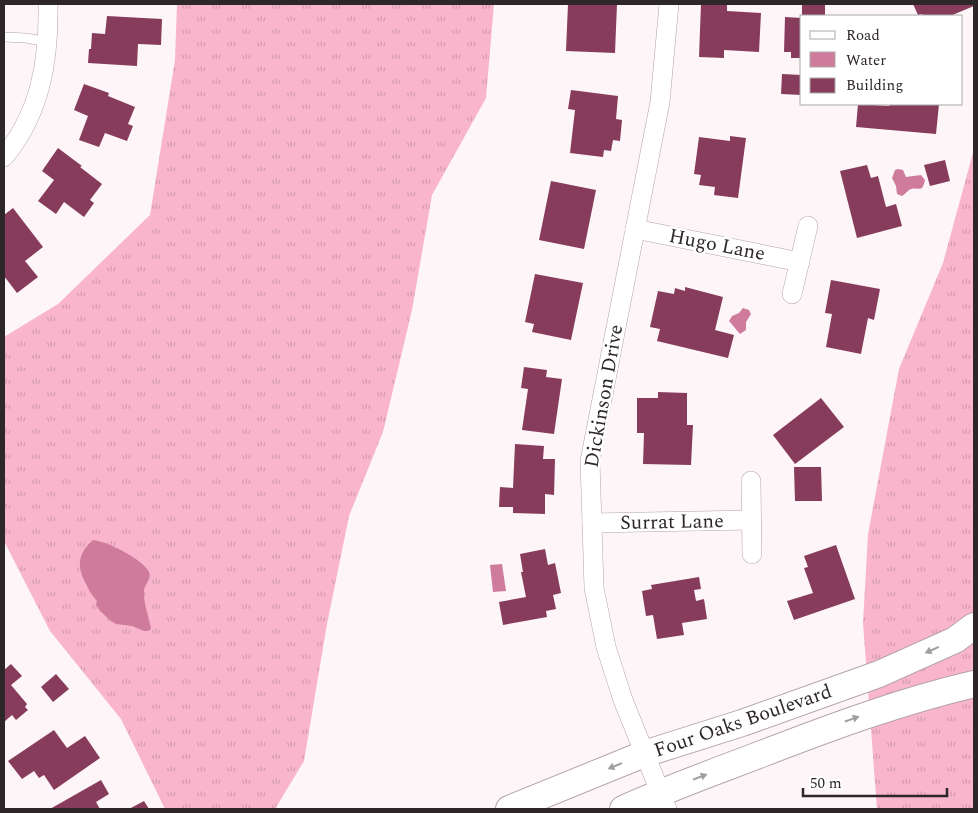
<svg xmlns="http://www.w3.org/2000/svg" width="978" height="813" font-family="Spectral,serif">
<defs>
<pattern id="grass-tufts" width="24" height="20" patternUnits="userSpaceOnUse" patternTransform="scale(1.25)"><rect width="24" height="20" fill="#f8b5cc"/><path d="M3 7l-1-3M5 7V3M7 7l1-3M15 17l-1-3M17 17v-4M19 17l1-3" fill="none" stroke="#d59caf"/></pattern>
</defs>
<rect width="100%" height="100%" fill="#fdf5f8"/>
<g fill="url(#grass-tufts)">
<path d="M177,4H494L486,98L432,195L412,310L383,432L349,516L327,624L304,761L275,809H165L121,719L50,631L4,541V337L58,304L150,215L175,60Z"/>
<path d="M974,149V809H877L863,623L868,534L899,369L943,263Z"/>
</g>
<g fill="#cf7c9c">
<path d="M898,169L903,170L906,177L921,175L925,180C922,195 918,185 909,190C907,192 905,194 902,196L897,194L896,186L892,178L895,170Z"/>
<path d="M743,308L749,310L751,314L746,322V330L740,334L729,321L732,316L739,313Z"/>
<path d="M93,540C106,541 143,559 149,572C152,578 145,584 144,590C143,603 149,616 151,629L148,631H144L132,626L116,624L111,621L100,611L96,604L97,601C92,596 89,590 86,584C77,567 77,554 93,540Z"/>
<path d="M502,564L506,591L493,592L490,565Z"/>
</g>
<g fill="#883c5c">
<path d="M568,4H617L615,53L566,51Z"/>
<path d="M701,4L727,5V11L761,13L759,52L724,50V58L699,57Z"/>
<path d="M913,4H974V6L950,16H923L922,14L918,15Z"/>
<rect x="802" y="5" width="23" height="11"/>
<path d="M107,16L162,19L161,45L138,44L137,66L88,63L89,49H91L92,33L105,34Z"/>
<path d="M785,17L802,18V58H791V52H784Z"/>
<path d="M782,74L802,75V95L781,94Z"/>
<path d="M84,84L109,93L108,96L135,107L128,124L133,126L127,141L105,133L99,147L79,140L88,116L74,110Z"/>
<path d="M571,90L618,96L616,119L622,120L620,141L613,140L611,151L604,150L603,157L570,153L575,110L568,109Z"/>
<path d="M858,104L889,106L890,104H939L936,134L856,127Z"/>
<path d="M730,136L746,138L738,198L714,195L715,187L699,185L701,175L694,174L699,137L730,141Z"/>
<path d="M58,148L82,166L80,167L102,184L90,200L94,203L84,217L64,202L56,214L38,201L54,180L42,171Z"/>
<path d="M945,160L950,181L930,186L924,165Z"/>
<path d="M867,165L871,178L878,176L886,207L896,204L902,226L857,238L840,171Z"/>
<path d="M551,181L596,190L584,249L539,240Z"/>
<path d="M13,208L43,247L25,261L38,277L17,293L4,276V215Z"/>
<path d="M535,274L583,283L571,340L532,332L534,324L525,322Z"/>
<path d="M831,280L880,289L874,320L868,318L861,354L826,347L832,314L825,313Z"/>
<path d="M685,287L723,297L715,330L734,335L728,358L657,341L660,329L650,327L658,291L674,294L675,288L685,291Z"/>
<path d="M524,367L547,370L546,377L562,379L554,434L522,430L528,389L521,388Z"/>
<path d="M658,392L687,393V425H693L691,465L643,464L644,433H637V398H658Z"/>
<path d="M821,398L844,427L795,464L773,435Z"/>
<path d="M515,444L544,446L543,459H555L554,495L545,494V514L513,513V507H499L500,487L513,488Z"/>
<path d="M794,467H821L822,501H795Z"/>
<path d="M836,545L855,599L794,620L787,601L813,593L804,568L808,567L804,556Z"/>
<path d="M545,549L548,565L555,563L561,593L553,595L556,609L546,611L547,617L503,625L499,602L526,597L521,572H523L520,554Z"/>
<path d="M699,577L701,589L694,590L696,601L704,599L707,619L682,623L684,635L657,639L653,615L646,616L642,591L652,589L651,585Z"/>
<path d="M11,664L22,676L11,685L27,704L25,707L28,710L16,720L12,715L4,722V670Z"/>
<path d="M56,674L69,689L53,702L41,687Z"/>
<path d="M54,730L67,748L85,736L100,758L54,790L44,775L39,778L34,771L22,779L8,761Z"/>
<path d="M101,780L109,794L96,802L100,809H50Z"/>
<path d="M144,801L149,809H129Z"/>
</g>
<g fill="none" stroke-linecap="round" stroke-linejoin="round">
<g stroke="#b5a3a9" stroke-width="10">
<path id="lane" d="M4,37L26,38L48,42"/>
</g>
<g stroke="#b5a3a9" stroke-width="20">
<g id="street">
<path d="M4,157C41,112 49,60 48,4"/>
<path d="M635,229L800,262"/>
<path d="M792,294L808,226"/>
<path d="M751,481L752,554"/>
<path d="M592,523L751,520"/>
<path d="M667,809L623,700L606,647L594,588L590,461L660,102L669,4"/>
</g>
</g>
<g stroke="#b5a3a9" stroke-width="28">
<g id="secondary">
<path d="M509,809L644,754L742,723L879,674L955,640L974,626"/>
<path d="M623,809C669,788 717,771 764,753C834,726 902,701 974,684"/>
</g>
</g>
<use href="#lane" stroke="#fff" stroke-width="9"/>
<use href="#street" stroke="#fff" stroke-width="19"/>
<use href="#secondary" stroke="#fff" stroke-width="26"/>
</g>
<defs><path id="oneway-solid" d="M-6-.8H1V-3.2L6.5 0L1 3.2V.8H-6Z" transform="scale(1.25)"/></defs>
<g fill="#a19e9f">
<use href="#oneway-solid" transform="translate(932 650) rotate(156)"/>
<use href="#oneway-solid" transform="translate(852 719) rotate(-19)"/>
<use href="#oneway-solid" transform="translate(615 766) rotate(158)"/>
<use href="#oneway-solid" transform="translate(700 777) rotate(-21)"/>
</g>
<g text-anchor="middle" dominant-baseline="central" stroke-width="5" stroke-linejoin="round" paint-order="stroke">
<g font-size="20" fill="#2e2729" stroke="#fff">
<text transform="translate(717 245) rotate(11)">Hugo Lane</text>
<text transform="translate(604 396) rotate(-80)">Dickinson Drive</text>
<text transform="translate(672 522) rotate(-1)">Surrat Lane</text>
<text transform="translate(743 721) rotate(-19)">Four Oaks Boulevard</text>
</g>
</g>
<rect width="978" height="813" fill="none" stroke="#2e2729" stroke-width="10"/>
<rect x="800" y="15" width="162" height="90" fill="#ffffff" stroke="#aba9a9"/>
<rect x="810" y="31" width="25" height="8" fill="#ffffff" stroke="#aba9a9"/>
<text x="846" y="40" font-size="15" fill="#2e2729">Road</text>
<rect x="810" y="52" width="25" height="15" fill="#cf7c9c" stroke="#aba9a9"/>
<text x="846" y="65" font-size="15" fill="#2e2729">Water</text>
<rect x="810" y="78" width="25" height="15" fill="#883c5c" stroke="#aba9a9"/>
<text x="846" y="90" font-size="15" fill="#2e2729">Building</text>
<path d="M803 788v8h144v-8" fill="none" stroke="#2e2729" stroke-width="2.5"/>
<text x="810" y="788" font-size="15" fill="#2e2729" stroke="#ffffff" stroke-width="4" paint-order="stroke">50 m</text>
</svg>
